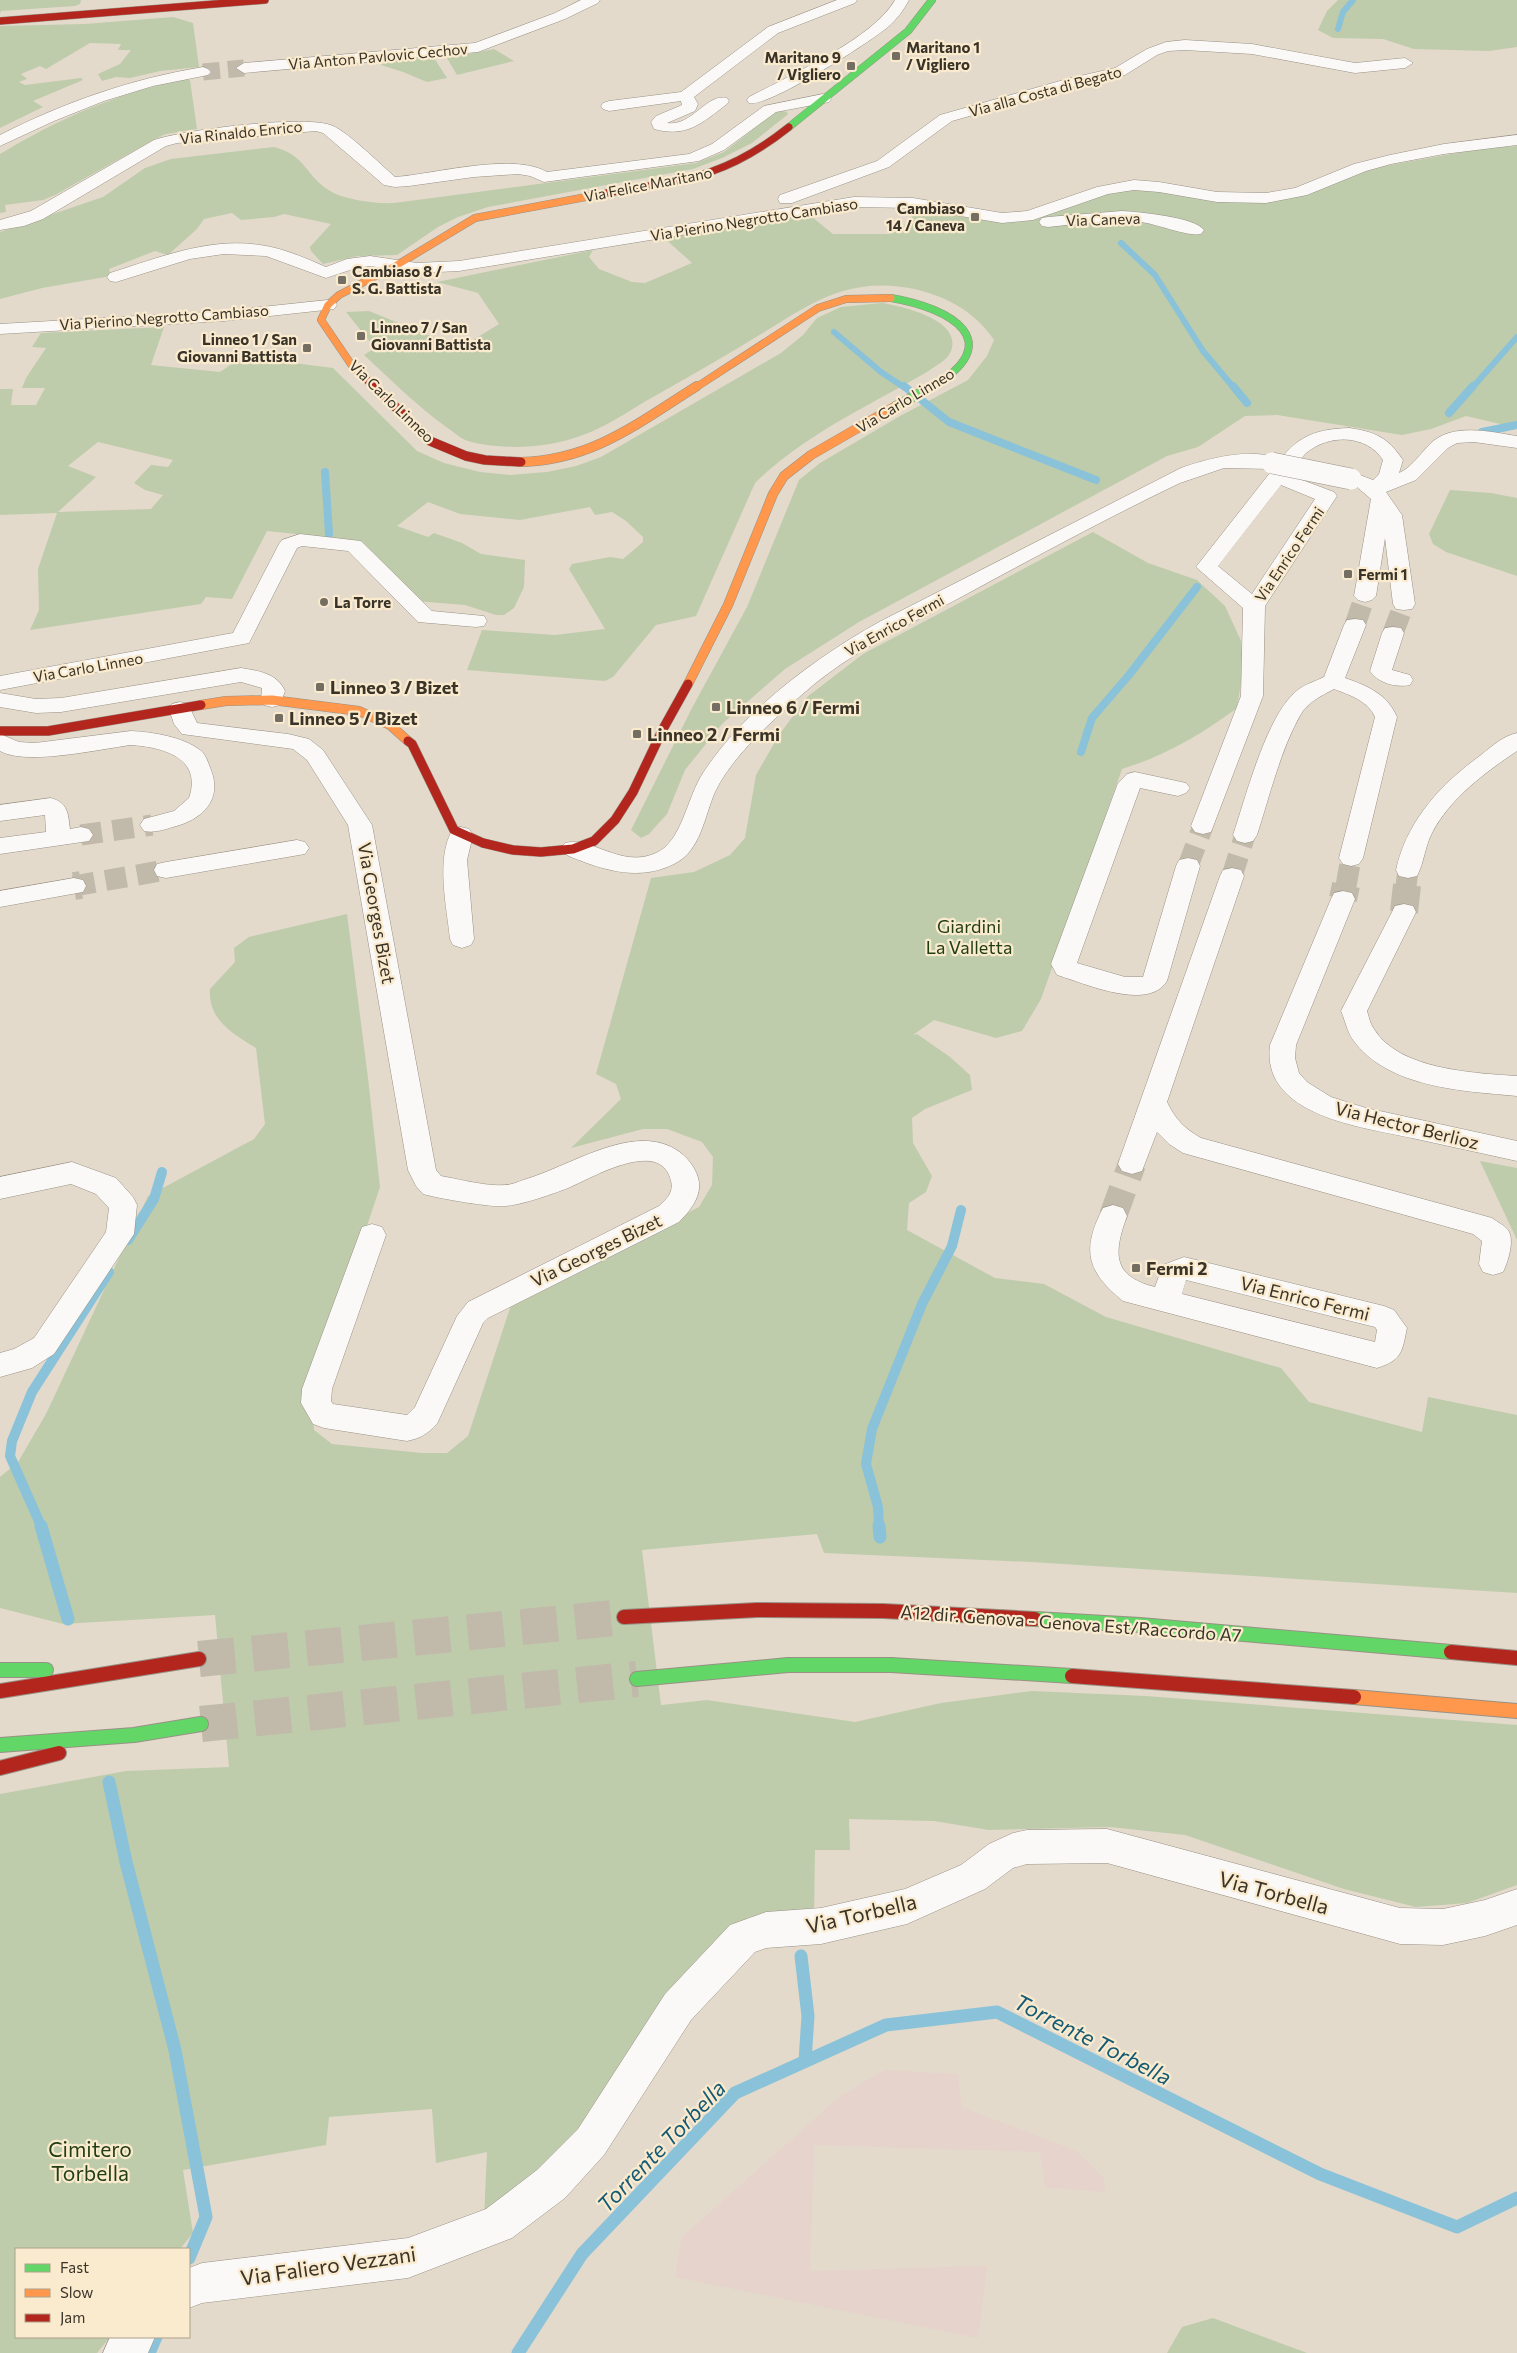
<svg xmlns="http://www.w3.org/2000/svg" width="1517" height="2353" font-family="Commissioner,sans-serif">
<rect width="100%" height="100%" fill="#e3dacb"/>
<path fill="#e6d3cc" d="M884,2070L958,2074L962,2107L1077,2151L1104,2178L1105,2192L1045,2187L1040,2152L814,2145L810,2271L987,2266L978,2338L675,2277L682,2237L839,2097Z"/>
<g fill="#beccab" fill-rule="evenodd">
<path d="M0,0H81L80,4L75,6L1,11L0,14Z"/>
<path d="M1338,0H1517V47L1489,51L1414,49L1383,39L1333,38L1318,30L1327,11Z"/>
<path d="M173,17L193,23L199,67L160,71L130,78L116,77L102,81L98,74L120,64L131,50H118L121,44L90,43L46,69L40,66L21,74L27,79L19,82L25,85L81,78L83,80L33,101L43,107L0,128V26L85,24Z"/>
<path d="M494,49L514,61L457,75L447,58Z"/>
<path d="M434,58L447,78L427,82L403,72L381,65L390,59Z"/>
<path d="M186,79L190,80L197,129L166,134L155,139L55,195L43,200L5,205L6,212L0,213V154C60,118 117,93 186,79Z"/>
<path d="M784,111L788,113L787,115L752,143L722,158L693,169L488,207L458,217L438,227L397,255L358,256L323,264L311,251L310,247L331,224L284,214L274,217L241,220L232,213L204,219L197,229L168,255L155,251L109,269L111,276L42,288L0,299V232L103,197L145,168L171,159L274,147C305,155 305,174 327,189C342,200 376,204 394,203L696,163L724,152L775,112Z"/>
<path d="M1517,146V428L1466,416L1431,429L1402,435L1277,415L1245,416L1198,447L1167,456L859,622L785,669L722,724L685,770L667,814L649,834L641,838L631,830L692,708L747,607L799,480L820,463L900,416L968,380L987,356L994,340C965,294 894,275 843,291C815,299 791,316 766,331C727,355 687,378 646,401C626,413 605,427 583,435C549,448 503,451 468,441C461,439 455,433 449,429C418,407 391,380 364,355L375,348L346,312L369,311L460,348L499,324L478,293L437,282L593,250L589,257L599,269L632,282L645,283L692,263L663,237L807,213L833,234H888L899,231L919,209L985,220L1005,221L1116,191L1135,188L1261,200L1368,169L1479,149Z"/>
<path d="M882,303C902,306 963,320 951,351C947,361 935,366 927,372C868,406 804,435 755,483L696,616L656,625L613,677L605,681L467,670L482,630L555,635L605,629L569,569L572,564L610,557L623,559L643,542V537L626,521L612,512L595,515L590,507L520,520L460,514L428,502L397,526L428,537L434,533L462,543L481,554L525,560L524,587L514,608L504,615H496L465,605L415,601L345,539L267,531L232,599L206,597L201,604L30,630L39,610L38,569L57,513L0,515V389H13L11,405H36L45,388H22L26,378L46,348L32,347L41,333L164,327L151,365L220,372L239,359L255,358L333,368L417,451L444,463L480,472L510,475L547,472L576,466L601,457L781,353L803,335L817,318L841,307ZM98,442L173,460L168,467L151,465L134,483L145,490L163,495L151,509L58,512L96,477L68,466Z"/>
<path d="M1450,490L1491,493L1517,498V576L1446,552L1433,544L1429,534Z"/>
<path d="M1093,532L1148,563L1197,580L1225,606L1241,641L1243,669L1237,708C1200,735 1167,755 1122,769L1041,999L1022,1031L996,1038L934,1020L913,1035L917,1034L950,1057L970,1075L972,1090L925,1109L912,1118L913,1143L932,1176L926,1192L909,1203L907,1230L995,1278L1044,1284L1106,1317L1281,1368L1309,1402L1422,1432L1428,1397L1517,1415V1593L1031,1562L824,1553L817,1534L642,1550L661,1705L707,1700L855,1722L941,1703L1032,1691L1146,1696L1517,1725V1885L1467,1903L1416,1907L1344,1889L1185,1835L1110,1827L989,1830L934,1821L849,1819L850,1850H815L814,1914L749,1917L720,1940L584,2141L484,2219L487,2152L436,2163L432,2109L329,2117L326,2145L183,2170L193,2233L180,2249H16V2337H110L97,2353H0V1794L126,1771L229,1767L215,1615L63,1624L0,1608V1477L18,1462L46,1414L148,1196L254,1139L265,1124L256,1048C232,1033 208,1020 210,989L235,962L234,948L249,937L347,914L368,1078L380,1187L311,1393L314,1430L332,1444L422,1453H447L468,1436L512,1302L699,1207L712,1185L713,1157L702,1142L667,1129H643L571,1148L621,1099L616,1084L596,1074L651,878L694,872L730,855L745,838L756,775L779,735L807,697L863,654Z"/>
<path d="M1480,1161L1517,1168V1240Z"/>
<path d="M1213,2318L1307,2353H1167L1182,2327Z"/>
</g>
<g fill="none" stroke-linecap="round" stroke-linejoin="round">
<g stroke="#89c2d9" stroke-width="6">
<path d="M1338,29L1343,12L1353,0"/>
<path d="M1121,243L1155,275L1203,351L1234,388"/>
<path d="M834,332L881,372L905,388"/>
<path d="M1472,388L1517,337"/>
</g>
<g stroke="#89c2d9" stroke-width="8">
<path d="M904,386L949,422L1096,480"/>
<path d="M1233,386L1247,403"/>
<path d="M1449,413L1473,386"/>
<path d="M1482,432L1517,425"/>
<path d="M325,472L329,534"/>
<path d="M1081,752L1092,718L1129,675L1197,587"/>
</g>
<g stroke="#89c2d9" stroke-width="10">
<path d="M128,1240L154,1199L162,1172"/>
<path d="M42,1528L10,1456L12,1441L32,1392L109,1272"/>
<path d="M879,1528L878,1507L866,1464L872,1429L922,1304L952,1246L961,1210"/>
</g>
<g stroke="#89c2d9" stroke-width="13">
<path d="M41,1526L68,1619"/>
<path d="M879,1526L880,1537"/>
<path d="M109,1782L126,1862L175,2050L206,2217L189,2258"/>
<path d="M801,1956L808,2016L805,2061"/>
<path d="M149,2353L156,2337"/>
<path d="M518,2353L582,2254L735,2093L886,2025L997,2012L1320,2174L1457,2227L1517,2198"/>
</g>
<path stroke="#c1b9aa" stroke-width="17" stroke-dasharray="17 8" stroke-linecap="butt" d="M203,72L244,68"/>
<g stroke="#c1b9aa" stroke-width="21" stroke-dasharray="21 11" stroke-linecap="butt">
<path d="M1355,625L1365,596"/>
<path d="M1393,633L1404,604"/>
<path d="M81,835L152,825"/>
<path d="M1188,866L1203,826"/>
<path d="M1232,876L1245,835"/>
<path d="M74,886L166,870"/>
<path d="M1346,886L1351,858"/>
<path d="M1406,886L1408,870"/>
</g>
<g stroke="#c1b9aa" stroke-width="28" stroke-dasharray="28 14" stroke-linecap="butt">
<path d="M74,886L81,885"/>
<path d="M1343,899L1346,885"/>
<path d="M1404,912L1407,885"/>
<path d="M1113,1216L1132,1164"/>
</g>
<g stroke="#c1b9aa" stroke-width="36" stroke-dasharray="36 18" stroke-linecap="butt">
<path d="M199,1659L624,1617"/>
<path d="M201,1724L637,1679"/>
</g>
<g stroke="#989185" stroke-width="1">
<g id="street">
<path d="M581,0H600L598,3L565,19L478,52L244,73L236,68L244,63L475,43L555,13Z"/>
<path d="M837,0H857L855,3L778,33L694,97L698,104L695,111L667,123C692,127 706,93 727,98L729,101L727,104C702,123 687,138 654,129L651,122L656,116L682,105L681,101L609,111L603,109L601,106L603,103L609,101L681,92L768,27Z"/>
<path d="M895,0H909C903,11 897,19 888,27C870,42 768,108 749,103L747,100L749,97C789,76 874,38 895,0Z"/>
<path d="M1185,40L1252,44L1355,63L1405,58L1413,63L1405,68L1355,73L1252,54L1185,50L1168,51L1157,55L1125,75L1076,86L952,121L889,167L792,203H780L778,199L780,195L877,161L940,115L1067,79L1115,68L1147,49L1166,42Z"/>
<path d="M203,67L208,69L211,72L208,75L153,86L104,101L54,121L0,146V135C65,102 131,79 203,67Z"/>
<path d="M823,94L829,96L831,99L829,102L776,112L724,150L699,161L544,182L530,176L518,174L474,177L409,186L395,187L384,185L323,133L316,131L177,143L166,146L43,219L24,226L0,230V220L31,211L154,140C183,130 308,114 333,126C349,133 380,164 395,177C435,174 513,152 547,172L689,154L712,144L764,106Z"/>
<path d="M1517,135V145L1444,154L1391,164L1366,171L1307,195L1266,203L1217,202L1159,192L1134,190L1108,194L1033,220L1002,223L913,208L854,207L459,271L417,273L370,266L356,268L326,278L266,256L224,254L190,259L116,282L110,281L107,277L110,273C158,258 209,237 260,245C283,248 305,258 326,267L347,259L370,256L417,263L459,261L854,197L913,198L1002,213L1027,211L1097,187L1134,180L1159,182L1217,192L1266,193L1295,188L1354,164L1390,155L1444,144Z"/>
<path d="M1122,211C1138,212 1195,217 1204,230L1201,234C1189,237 1157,224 1141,222C1110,219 1079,224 1048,227L1042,226L1039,222L1042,218L1048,217Z"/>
<path d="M328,300L334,301L337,305L334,309L224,321L0,334V324L224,311Z"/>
<path d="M1349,428C1376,432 1387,437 1403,460L1399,473C1411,468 1421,453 1430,444C1452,422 1490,432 1517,436V448L1474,442L1457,443L1448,448L1416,480L1386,492L1402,515L1415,604L1412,609L1404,610L1396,609L1393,604L1385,538L1376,596L1372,600L1365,602L1358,600L1354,596L1371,499L1350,481L1353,477L1360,475L1373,480L1379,474L1383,460C1366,434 1329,434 1306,453C1300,459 1294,468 1289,475L1334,492L1337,496L1265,606L1263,696L1211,832L1203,834L1195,832L1191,826L1241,696L1243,608L1196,567L1273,469L1224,468L1180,483C1107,518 1035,557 963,596C908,625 852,651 805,692C775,718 732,756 715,792C704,817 701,851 674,864C644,879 614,873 584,862C575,858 566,857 561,849L565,843C592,836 621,869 656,853C682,842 687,797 703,773C744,710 816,657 881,621L1181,468C1206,459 1255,446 1280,460C1299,435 1318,429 1349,428ZM1281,485L1315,499L1252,594L1218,566Z"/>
<path d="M300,534L361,541L432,611L484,616L487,621L484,626L476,627L418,622L348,551L302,546L297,548L249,643L0,690V676L233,633L279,544L282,540Z"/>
<path d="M1355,619L1363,620L1366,625L1345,678C1368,686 1387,694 1397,717L1363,858L1359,864L1351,866L1343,864L1339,858L1375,717C1368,701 1350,695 1334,689C1321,696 1308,702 1301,714C1281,748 1269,798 1257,835L1253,841L1245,843L1237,841L1233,835C1246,797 1267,712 1299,689C1306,684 1316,681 1324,677L1344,625L1347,620Z"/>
<path d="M1393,627L1401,628L1404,633L1392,670L1410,675L1413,680L1410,685C1396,688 1378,683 1370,671L1382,633L1385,628Z"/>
<path d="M241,668C259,671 277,673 285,691L280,705L272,707L264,705L261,700L262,688L241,682L61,712L36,713L0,707V693L36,699L61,698Z"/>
<path d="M180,702L188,704L197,723L288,734L309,739L323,750L372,825L436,1170L441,1176C458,1179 489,1187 505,1185C511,1185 518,1182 523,1180C569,1167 631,1123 675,1149C687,1156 697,1169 699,1182C701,1198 689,1212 679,1222L488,1318L483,1323L437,1424C427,1434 421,1438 407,1441L324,1428L313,1424L301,1403L302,1389L362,1227L372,1224L382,1227L386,1235L332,1389L331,1401L333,1404L407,1415L415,1407L457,1316L468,1302L659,1206C667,1199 674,1192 671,1181C661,1136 590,1179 568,1188C553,1194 521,1205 506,1206C492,1208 437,1198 423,1194L416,1186L408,1170L348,825L307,760L293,749L182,734L174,724L169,709L172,704Z"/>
<path d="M131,731C153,732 183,737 200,750C206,754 208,763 211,770C223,801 201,820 173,827C163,830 154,833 144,831L140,825L144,819L174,811L189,798C203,757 161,747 131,745C100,749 26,766 0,751V734L19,742L35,743Z"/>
<path d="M1517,733V751C1486,772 1450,798 1432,833C1425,846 1424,863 1417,876L1408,878L1399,876L1396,870C1407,820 1441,784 1481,755C1492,746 1503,736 1517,733Z"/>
<path d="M1135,772L1186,783L1190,788L1186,793L1178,796L1140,788L1077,963L1125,977H1143L1176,866L1179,860L1188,858L1197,860L1200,866L1167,981C1148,1012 1084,983 1057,975L1051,964L1118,783L1127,774Z"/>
<path d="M51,798C68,803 68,813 70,829L81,827L89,829L93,835L89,841L0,854V838L46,832L45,815L0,821V805Z"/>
<path d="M461,827L469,829L473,835L467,860L474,939L471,945L462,948L453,945L450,939C447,908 435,857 453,829Z"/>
<path d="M297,840L305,842L309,848L305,854L166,878L157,876L154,870L157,864L166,862Z"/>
<path d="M1232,868L1241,870L1244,876L1167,1102C1175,1119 1185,1129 1201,1138L1492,1218C1497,1222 1504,1225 1508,1230C1515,1240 1508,1262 1503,1272L1493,1275L1483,1272L1479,1264L1482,1241L1473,1234L1183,1153L1169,1144L1157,1132L1142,1171L1132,1174L1122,1171L1118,1164L1220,876L1223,870Z"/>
<path d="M74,878L83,880L86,886L83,892L0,907V891Z"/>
<path d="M1343,891L1352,893L1355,899L1296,1045L1295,1058L1299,1073L1307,1082L1331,1097L1366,1108L1517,1141V1161C1482,1153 1447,1146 1412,1138C1362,1127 1261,1116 1270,1045L1331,899L1334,893Z"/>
<path d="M1404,904L1413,906L1416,912L1367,1011C1369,1017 1370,1024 1374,1029C1399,1070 1474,1073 1517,1076V1096C1463,1091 1388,1088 1353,1040C1347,1031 1345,1020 1341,1011L1392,912L1395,906Z"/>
<path d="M72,1162L116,1178L133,1197L137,1205L134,1234L54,1354L32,1368L0,1377V1353L14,1349L34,1338L106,1232L109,1208L96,1194L71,1184L0,1199V1177Z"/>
<path d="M1113,1205L1123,1208L1127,1216C1114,1252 1111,1276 1155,1287L1163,1265L1184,1257L1384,1306L1394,1310L1407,1328C1402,1352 1402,1360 1377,1368L1123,1301C1087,1272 1081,1250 1103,1208ZM1186,1280L1375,1327L1377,1330L1375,1342L1182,1294Z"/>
<path d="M1107,1829L1400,1908L1443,1909L1485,1900L1517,1889V1925L1485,1936L1443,1945L1400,1944L1107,1863L1027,1864L1013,1868L985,1889L907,1924L821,1944L766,1948L755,1952L691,2020L604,2155L565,2198L512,2238L408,2278L202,2303L189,2308V2268L202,2263L408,2238L486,2209L537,2170L578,2129L665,1994L730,1925L766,1912L821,1908L905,1889L961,1865L989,1844L1013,1833L1027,1830Z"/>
<path d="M110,2337H155L148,2353H103Z"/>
</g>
</g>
<g stroke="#989185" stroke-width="8">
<g id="fast-far2">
<path d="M789,127L908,31L932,0"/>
<path d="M891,298C951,308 1010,342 930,388"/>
</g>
</g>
<g stroke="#989185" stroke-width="10">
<path id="fast-far1" d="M896,406L933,386"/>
</g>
<g stroke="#989185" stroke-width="16">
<g id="fast">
<path d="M1035,1619L1140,1625L1451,1652"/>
<path d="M0,1670H46"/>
<path d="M637,1679L788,1665H891L1072,1676"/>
<path d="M0,1745L134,1735L201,1724"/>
</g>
</g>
<g stroke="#989185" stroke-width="8">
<g id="slow-far2">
<path d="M362,375L353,367L321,320L328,305L339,295L397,265L475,218L607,193"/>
<path d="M695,388L818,308L846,299L891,298"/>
</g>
</g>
<g stroke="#989185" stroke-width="10">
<g id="slow-far1">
<path d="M521,462C593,460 638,423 697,386"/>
<path d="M688,684L728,605L773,494L784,476L811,455L896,406"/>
<path d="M201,705L226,701L272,700L359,711L390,725L408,741"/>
</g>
</g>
<g stroke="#989185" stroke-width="16">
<path id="slow" d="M1354,1697L1517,1711"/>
</g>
<g stroke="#989185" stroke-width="8">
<g id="jam-far2">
<path d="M0,21L265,0"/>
<path d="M607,193C684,180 725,178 789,127"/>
<path d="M362,375L375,388"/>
</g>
</g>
<g stroke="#989185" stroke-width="10">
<g id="jam-far1">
<path d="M374,386L430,441L466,456L485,460L521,462"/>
<path d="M0,731H48L201,705"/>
<path d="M408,741L412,744L454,830L483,843L513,850L541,852L573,849L594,841L615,820L633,792L663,729L688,684"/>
</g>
</g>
<g stroke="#989185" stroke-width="16">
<g id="jam">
<path d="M624,1617L757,1610L883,1611L1035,1619"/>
<path d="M1451,1652L1517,1658"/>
<path d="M1072,1676L1354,1697"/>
<path d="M0,1691L199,1659"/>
<path d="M0,1768L59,1753"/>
</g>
</g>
<use href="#street" fill="#fbf9f7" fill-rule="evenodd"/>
<use href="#fast-far2" stroke="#63d668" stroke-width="7"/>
<use href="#fast-far1" stroke="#63d668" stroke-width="9"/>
<use href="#fast" stroke="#63d668" stroke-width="14"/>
<use href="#slow-far2" stroke="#ff974d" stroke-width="7"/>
<use href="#slow-far1" stroke="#ff974d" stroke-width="9"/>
<use href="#slow" stroke="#ff974d" stroke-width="14"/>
<use href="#jam-far2" stroke="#b3261e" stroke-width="7"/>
<use href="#jam-far1" stroke="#b3261e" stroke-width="9"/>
<use href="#jam" stroke="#b3261e" stroke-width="14"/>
<g stroke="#989185" stroke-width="22" stroke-linecap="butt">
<path id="street-bridge" d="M1272,463L1351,479"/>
</g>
<use href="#street-bridge" stroke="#fbf9f7" stroke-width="21"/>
</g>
<g fill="#746d61" stroke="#faeace" stroke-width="2">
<rect x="891" y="51" width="10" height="10" rx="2.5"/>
<rect x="846" y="61" width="10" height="10" rx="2.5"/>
<rect x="970" y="212" width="10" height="10" rx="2.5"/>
<rect x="337" y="275" width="10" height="10" rx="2.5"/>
<rect x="356" y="331" width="10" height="10" rx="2.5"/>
<rect x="302" y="343" width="10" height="10" rx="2.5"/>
<rect x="1343" y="569" width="10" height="10" rx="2.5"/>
<circle cx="324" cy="602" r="5"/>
<rect x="315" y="682" width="10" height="10" rx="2.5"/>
<rect x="711" y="702" width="10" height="10" rx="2.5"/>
<rect x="274" y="713" width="10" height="10" rx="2.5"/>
<rect x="632" y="729" width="10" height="10" rx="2.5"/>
<rect x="1131" y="1263" width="10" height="10" rx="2.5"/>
</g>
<g text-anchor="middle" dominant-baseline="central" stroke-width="4.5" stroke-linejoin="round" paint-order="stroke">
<g font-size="15" font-weight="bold" fill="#393328" stroke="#faeace" text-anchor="start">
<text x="906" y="47">Maritano 1<tspan x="906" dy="17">/ Vigliero</tspan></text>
<text x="841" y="57" text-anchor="end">Maritano 9<tspan x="841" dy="17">/ Vigliero</tspan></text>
<text x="965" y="208" text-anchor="end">Cambiaso<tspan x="965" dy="17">14 / Caneva</tspan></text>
<text x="352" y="271">Cambiaso 8 /<tspan x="352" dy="17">S. G. Battista</tspan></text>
<text x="371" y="327">Linneo 7 / San<tspan x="371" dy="17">Giovanni Battista</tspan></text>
<text x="297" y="339" text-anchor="end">Linneo 1 / San<tspan x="297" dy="17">Giovanni Battista</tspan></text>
<text x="1358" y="574">Fermi 1</text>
<text x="334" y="602">La Torre</text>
</g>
<g font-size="15" fill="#393328" stroke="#faeace">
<text transform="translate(378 56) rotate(-5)">Via Anton Pavlovic Cechov</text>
<text transform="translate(1045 91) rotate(-15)">Via alla Costa di Begato</text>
<text transform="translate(241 132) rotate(-6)">Via Rinaldo Enrico</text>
<text transform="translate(648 184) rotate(-11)">Via Felice Maritano</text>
<text transform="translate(754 219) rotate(-9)">Via Pierino Negrotto Cambiaso</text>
<text transform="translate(1103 219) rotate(-2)">Via Caneva</text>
<text transform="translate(164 317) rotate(-4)">Via Pierino Negrotto Cambiaso</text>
<text transform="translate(905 400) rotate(-31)">Via Carlo Linneo</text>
<text transform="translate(392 401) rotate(44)">Via Carlo Linneo</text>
<text transform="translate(1289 554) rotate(-56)">Via Enrico Fermi</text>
<text transform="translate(894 625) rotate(-29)">Via Enrico Fermi</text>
<text transform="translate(88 667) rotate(-10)">Via Carlo Linneo</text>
</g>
<g font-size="18" font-weight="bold" fill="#393328" stroke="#faeace" text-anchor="start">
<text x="330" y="687">Linneo 3 / Bizet</text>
<text x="726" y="707">Linneo 6 / Fermi</text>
<text x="289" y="718">Linneo 5 / Bizet</text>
<text x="647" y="734">Linneo 2 / Fermi</text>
<text x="1146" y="1268">Fermi 2</text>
</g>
<g font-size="18" fill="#393328" stroke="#faeace">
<text transform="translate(377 913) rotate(80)">Via Georges Bizet</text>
<text transform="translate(1407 1125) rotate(14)">Via Hector Berlioz</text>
<text transform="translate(596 1250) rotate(-26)">Via Georges Bizet</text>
<text transform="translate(1305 1298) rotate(14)">Via Enrico Fermi</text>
<text transform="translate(1071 1623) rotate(4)">A12 dir. Genova - Genova Est/Raccordo A7</text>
</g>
<g font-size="18" fill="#223f13" stroke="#faeace">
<text x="969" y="926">Giardini<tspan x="969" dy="21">La Valletta</tspan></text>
</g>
<g font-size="21" fill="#393328" stroke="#faeace">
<text transform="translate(1274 1892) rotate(15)">Via Torbella</text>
<text transform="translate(861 1913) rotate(-13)">Via Torbella</text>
<text transform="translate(328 2265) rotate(-8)">Via Faliero Vezzani</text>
</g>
<g font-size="21" fill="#223f13" stroke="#faeace">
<text x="90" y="2148">Cimitero<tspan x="90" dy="24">Torbella</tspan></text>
</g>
<g font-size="22" font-style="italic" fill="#145a74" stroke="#faeace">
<text transform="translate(1093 2039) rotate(27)">Torrente Torbella</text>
<text transform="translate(661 2146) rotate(-46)">Torrente Torbella</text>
</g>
</g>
<rect x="15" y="2248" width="175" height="90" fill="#faeace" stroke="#ada18c"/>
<rect x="25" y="2264" width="25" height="8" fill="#63d668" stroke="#ada18c"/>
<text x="60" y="2273" font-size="15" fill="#393328">Fast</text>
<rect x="25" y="2289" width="25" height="8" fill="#ff974d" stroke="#ada18c"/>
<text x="60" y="2298" font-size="15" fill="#393328">Slow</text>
<rect x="25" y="2314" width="25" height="8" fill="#b3261e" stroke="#ada18c"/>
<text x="60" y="2323" font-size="15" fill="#393328">Jam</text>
</svg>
